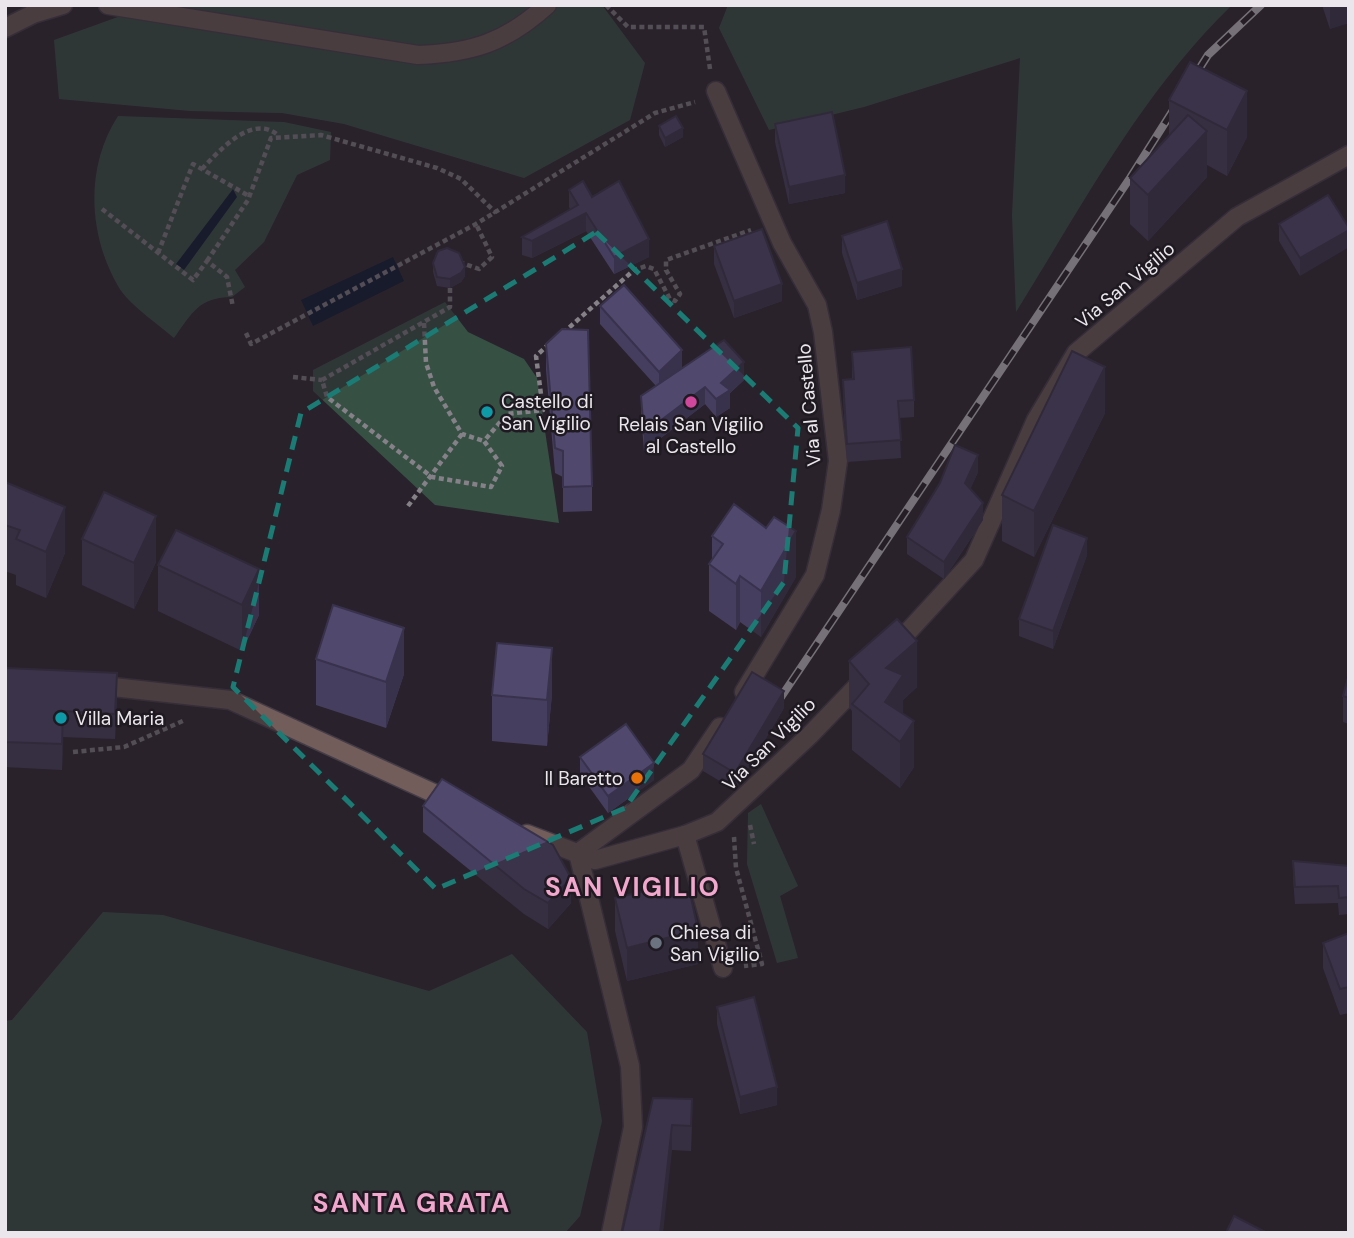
<svg xmlns="http://www.w3.org/2000/svg" width="1354" height="1238" font-family="'DM Sans',sans-serif">
<rect width="100%" height="100%" fill="#29222c"/>
<g fill="#365144">
<path d="M151,5H602L645,63L630,120L524,178L344,124L282,113L190,111L59,99L54,40Z"/>
<path d="M728,5H1232C1142,92 1082,206 1016,312L1012,215L1020,58L864,107L769,130L719,28Z"/>
<path d="M118,116L284,122L331,132L330,160L297,175L264,242L235,270L245,287L232,297C199,297 192,313 174,338C159,325 127,303 118,286C88,234 85,167 118,116Z"/>
<path d="M445,302L468,332L524,359L537,378L559,523L435,505L313,391V370Z"/>
<path d="M761,804L798,886L780,896L798,958L777,963L747,864L748,813Z"/>
<path d="M103,912L163,915L429,991L512,954L587,1032L602,1121L580,1216L565,1233H5V1021L12,1020Z"/>
</g>
<g fill="#03122d">
<path d="M233,189L237,197L184,270L176,264Z"/>
<path d="M393,257L404,281L313,326L301,300Z"/>
</g>
<g fill="none" stroke-linecap="round" stroke-linejoin="round">
<g stroke="#443d47" stroke-width="21">
<g id="minor">
<path d="M108,5L418,55C473,53 506,42 547,5"/>
<path d="M5,28L33,14L63,5"/>
<path d="M716,91L782,243L817,305L823,332L838,461L831,510L815,575L744,692"/>
<path d="M893,648L974,560L1036,420L1076,353L1237,217L1349,155"/>
<path d="M95,685L230,700L453,802"/>
<path d="M527,834L595,860L685,835L717,822L810,735L864,679"/>
<path d="M685,835L723,968"/>
<path d="M578,853L691,770L720,727"/>
<path d="M578,853L630,1066L633,1127L611,1233"/>
</g>
</g>
<g stroke="#868088" stroke-width="4.5" stroke-dasharray="5 3.5" stroke-linecap="butt">
<path d="M606,5L628,27H704L710,69"/>
<path d="M202,169C219,151 253,112 279,136"/>
<path d="M102,209L193,280L207,261L227,277L233,307"/>
<path d="M158,253L193,164L249,196"/>
<path d="M207,261L248,200L271,138L321,135L437,168L461,179L496,213"/>
<path d="M459,262L479,269L492,257L476,224"/>
<path d="M450,288V307L322,380L327,397L432,477L491,487L502,466L484,441L507,414L543,410L536,356L548,345"/>
<path d="M424,323L426,363L434,387L462,434L484,441"/>
<path d="M246,333L251,344L476,224L655,113L695,102"/>
<path d="M563,333L634,270L646,266L654,269L670,299L675,301L680,294L666,270V260L751,230"/>
<path d="M293,377L322,380"/>
<path d="M408,506L462,434"/>
<path d="M73,752L124,747L185,720"/>
<path d="M750,825L754,844"/>
<path d="M734,837L736,868L762,964L744,966"/>
</g>
<use href="#minor" stroke="#725d5a" stroke-width="18"/>
<g stroke="#d2ced4" stroke-width="8">
<path id="rail" d="M773,709L1130,178L1208,55L1261,5"/>
</g>
<use href="#rail" stroke="#1f1922" stroke-width="5" stroke-dasharray="16" stroke-linecap="butt"/>
</g>
<g fill="#463e5e">
<path d="M1322,5H1349L1330,29Z"/>
<path d="M1169,100L1247,137L1227,176L1207,165V177L1148,241L1130,224V178L1169,135Z"/>
<path d="M775,124L845,193L789,204L775,142Z"/>
<path d="M659,126L683,137L665,147L659,135Z"/>
<path d="M569,190L592,197L649,257L614,274L586,231L532,258L522,255V237L570,209L569,207Z"/>
<path d="M1328,195L1300,276L1279,241V224Z"/>
<path d="M842,236L902,286L857,300L842,253Z"/>
<path d="M714,246L782,301L734,318L714,264Z"/>
<path d="M433,263L465,276L461,282L450,288L437,286L433,272Z"/>
<path d="M600,306L682,368L744,380L730,393V408L716,417L705,404L644,451L641,414V396L656,386L600,324Z"/>
<path d="M546,344L592,486V511L563,512V477L555,473L546,370Z"/>
<path d="M852,352L914,400V417L899,418L901,458L847,462L843,397V380L852,379Z"/>
<path d="M1105,413L1034,557L1002,541V495Z"/>
<path d="M978,472L970,489L983,520L944,579L907,554V537Z"/>
<path d="M5,482L65,553L46,598L16,585V575L5,571Z"/>
<path d="M766,528L796,577L761,637L740,622L736,630L709,611V564L712,560V536Z"/>
<path d="M176,530L259,615L242,651L158,611V565Z"/>
<path d="M82,539L156,562L134,609L82,585Z"/>
<path d="M1087,555L1053,649L1019,636V619Z"/>
<path d="M316,659L404,674L386,728L316,705Z"/>
<path d="M849,661L917,687L903,700V714L914,767L900,788L852,750V711L849,707Z"/>
<path d="M5,668L117,698L115,739L63,737L62,770L5,767Z"/>
<path d="M1349,674V724L1343,722V696Z"/>
<path d="M552,694L547,746L492,741V695Z"/>
<path d="M784,708L735,790L703,771V754Z"/>
<path d="M580,757L654,780L608,813L580,774Z"/>
<path d="M423,806L571,903L548,929L524,914L423,832Z"/>
<path d="M1293,861L1349,866V914L1339,915L1338,903L1295,904L1293,878Z"/>
<path d="M615,898L698,964L627,981L615,931Z"/>
<path d="M1349,933V1013L1340,1015L1323,968V943Z"/>
<path d="M717,1007L777,1105L740,1114L717,1024Z"/>
<path d="M653,1098L692,1124L691,1151L672,1150Z"/>
</g>
<g fill="#39324c">
<path d="M1330,5H1349V23L1330,29Z"/>
<path d="M1247,91V137L1227,176V130Z"/>
<path d="M683,128V137L665,147V138Z"/>
<path d="M1207,131V177L1148,241V195Z"/>
<path d="M845,175V193L789,204V187Z"/>
<path d="M586,213V231L532,258V241Z"/>
<path d="M1349,230V247L1300,276V258Z"/>
<path d="M649,239V257L614,274V257Z"/>
<path d="M465,267V276L461,282L450,288V279Z"/>
<path d="M902,269V286L857,300V283Z"/>
<path d="M782,284V301L734,318V301Z"/>
<path d="M682,350V368L659,389V372Z"/>
<path d="M744,362V380L730,393V408L716,417V399L721,383Z"/>
<path d="M1105,367V413L1034,557V511Z"/>
<path d="M705,387V404L644,451V433Z"/>
<path d="M978,455V472L965,501V483Z"/>
<path d="M983,503V520L944,579V562Z"/>
<path d="M65,507V553L46,598V552Z"/>
<path d="M156,516V562L134,609V563Z"/>
<path d="M796,531V577L761,637V591Z"/>
<path d="M1087,538V555L1053,649V631Z"/>
<path d="M259,569V615L242,651V605Z"/>
<path d="M740,576V622L736,630V584Z"/>
<path d="M404,628V674L386,728V682Z"/>
<path d="M917,641V687L903,700V721L885,731L886,668Z"/>
<path d="M552,648V694L547,746V700Z"/>
<path d="M117,673V698L115,739V714Z"/>
<path d="M784,691V708L735,790V773Z"/>
<path d="M63,711V737L62,770V744Z"/>
<path d="M914,721V767L900,788V742Z"/>
<path d="M654,763V780L608,813V796Z"/>
<path d="M571,878V903L548,929V903Z"/>
<path d="M698,930V964L627,981V948Z"/>
<path d="M777,1087V1105L740,1114V1097Z"/>
<path d="M672,1125V1150L663,1233H660Z"/>
</g>
<g fill="#51486d" stroke="#39324c" stroke-width="2">
<path d="M1190,62L1247,91L1227,130L1169,100Z"/>
<path d="M832,112L845,175L789,187L775,124Z"/>
<path d="M1188,115L1207,131L1148,195L1130,178Z"/>
<path d="M676,116L683,128L665,138L659,126Z"/>
<path d="M583,181L592,197L619,181L649,239L614,257L586,213L532,241L522,237L578,205L569,190Z"/>
<path d="M1328,195L1349,228V230L1300,258L1279,224Z"/>
<path d="M887,221L902,269L857,283L842,236Z"/>
<path d="M762,229L782,284L734,301L714,246Z"/>
<path d="M447,248L459,253L465,267L461,273L450,279L437,277L433,263L438,251Z"/>
<path d="M624,285L682,350L659,372L600,306Z"/>
<path d="M562,329L588,330L592,486L563,487V451L555,448L546,344Z"/>
<path d="M724,340L744,362L721,383L730,390L716,399L705,387L644,433L641,396Z"/>
<path d="M911,347L914,400L898,401L901,440L847,444L843,380L854,379L852,352Z"/>
<path d="M1072,351L1105,367L1034,511L1002,495Z"/>
<path d="M955,445L978,455L965,483L983,503L944,562L907,537L940,483Z"/>
<path d="M5,482L65,507L46,552L16,539L20,530L5,525Z"/>
<path d="M104,492L156,516L134,563L82,539Z"/>
<path d="M734,504L766,528L774,517L796,531L761,591L740,576L736,584L709,564L723,544L712,536Z"/>
<path d="M1053,525L1087,538L1053,631L1019,619Z"/>
<path d="M176,530L259,569L242,605L158,565Z"/>
<path d="M333,605L404,628L386,682L316,659Z"/>
<path d="M897,619L917,641L886,668L903,675L885,702L914,721L900,742L852,704L869,684L849,661Z"/>
<path d="M497,643L552,648L547,700L492,695Z"/>
<path d="M5,668L117,673L115,714L63,711L62,744L5,742Z"/>
<path d="M752,672L784,691L735,773L703,754Z"/>
<path d="M1349,674V698L1343,696Z"/>
<path d="M626,724L654,763L608,796L580,757Z"/>
<path d="M442,779L553,845L571,878L548,903L524,889L423,806Z"/>
<path d="M1293,861L1349,866V897L1339,898L1338,886L1295,887Z"/>
<path d="M675,884L678,895L690,893L698,930L627,948L615,898Z"/>
<path d="M1349,933V987L1340,989L1323,943Z"/>
<path d="M754,997L777,1087L740,1097L717,1007Z"/>
<path d="M653,1098L692,1099L691,1126L672,1125L660,1233H622Z"/>
<path d="M1234,1216L1267,1233H1226Z"/>
</g>
<path d="M0 0H1354V1238H0ZM596,232L798,428L784,582L625,808L436,889L233,687L301,413Z" fill="#29222c" fill-opacity=".55" fill-rule="evenodd"/>
<path fill="none" stroke="#1a7c74" stroke-width="5" stroke-dasharray="14 9" stroke-linejoin="round" d="M596,232L798,428L784,582L625,808L436,889L233,687L301,413Z"/>
<circle fill="#d1479c" stroke="#1f1922" stroke-width="2.5" cx="691" cy="402" r="7"/>
<g fill="#0f9aa8" stroke="#1f1922" stroke-width="2.5">
<circle cx="487" cy="412" r="7"/>
<circle cx="61" cy="718" r="7"/>
</g>
<circle fill="#e8710a" stroke="#1f1922" stroke-width="2.5" cx="637" cy="778" r="7"/>
<circle fill="#6b7280" stroke="#1f1922" stroke-width="2.5" cx="656" cy="943" r="7"/>
<g text-anchor="middle" dominant-baseline="central" stroke-width="5" stroke-linejoin="round" paint-order="stroke">
<g font-size="19" fill="#eae6ec" stroke="#1f1922">
<text transform="translate(1125 285) rotate(-40)">Via San Vigilio</text>
<text transform="translate(809 405) rotate(-95)">Via al Castello</text>
<text transform="translate(769 744) rotate(-45)">Via San Vigilio</text>
</g>
<g font-size="19" fill="#eae6ec" stroke="#1f1922" text-anchor="start">
<text x="501" y="401">Castello di<tspan x="501" dy="22">San Vigilio</tspan></text>
<text x="691" y="424" text-anchor="middle">Relais San Vigilio<tspan x="691" dy="22">al Castello</tspan></text>
<text x="75" y="718">Villa Maria</text>
<text x="623" y="778" text-anchor="end">Il Baretto</text>
<text x="670" y="932">Chiesa di<tspan x="670" dy="22">San Vigilio</tspan></text>
</g>
<g font-size="26" font-weight="bold" letter-spacing="2" fill="#f2a7cc" stroke="#1f1922">
<text x="633" y="887">SAN VIGILIO</text>
<text x="412" y="1203">SANTA GRATA</text>
</g>
</g>
<rect width="1354" height="1238" fill="none" stroke="#eae6ec" stroke-width="14"/>
</svg>
